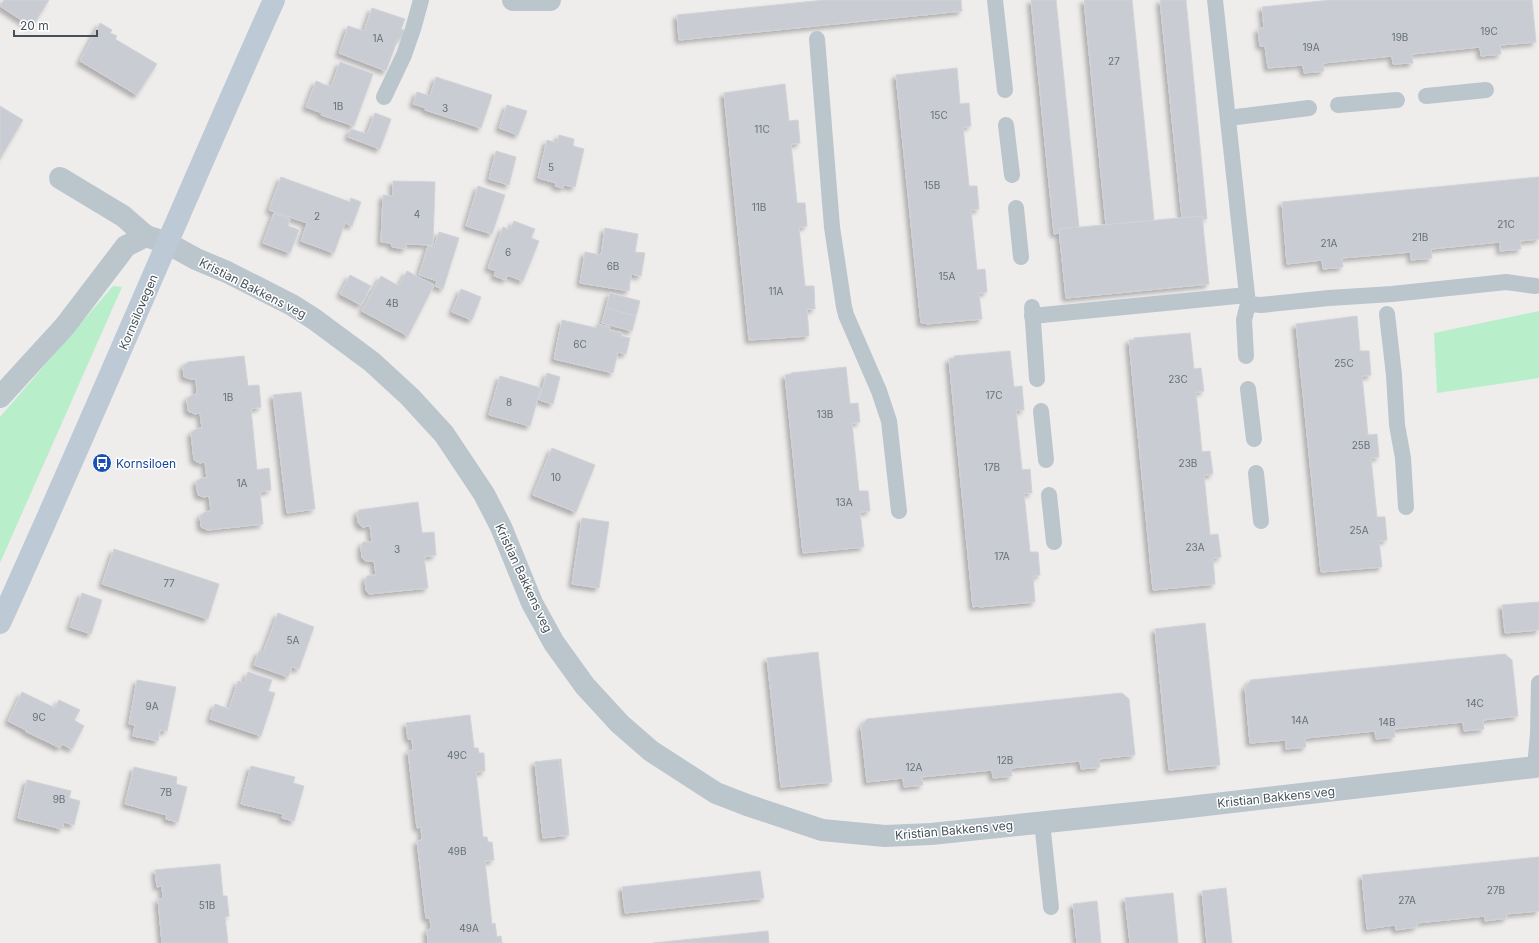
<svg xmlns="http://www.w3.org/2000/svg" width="1539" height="943" font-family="Inter,sans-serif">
<defs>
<filter id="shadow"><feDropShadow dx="-3.5" dy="3.5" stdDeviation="2" flood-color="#0004"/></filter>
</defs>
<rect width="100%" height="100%" fill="#efecec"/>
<g fill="#b9eecb">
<path d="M113,286L122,287L0,563V417Z"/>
<path d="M1539,311V378L1437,393L1434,333Z"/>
</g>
<g fill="#c9ccd2" stroke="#d0d3d8" filter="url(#shadow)">
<path d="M4,0H49L32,27L0,6Z"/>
<path d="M825,0H961L962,11L679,40L677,15Z"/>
<path d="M1031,0H1056L1079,227L1059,229V233L1054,234Z"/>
<path d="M1084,0H1132L1154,220L1106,225Z"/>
<path d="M1160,0H1186L1207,219H1202V216L1182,218Z"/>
<path d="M1331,0H1532L1536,42L1500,45L1501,54L1481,56L1480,47L1412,54L1413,63L1393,64L1392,56L1323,63L1324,71L1304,73L1303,65L1268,68L1265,46H1260L1258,29L1264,28L1262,7Z"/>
<path d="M372,8L405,19L401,29L404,30L401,39L398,38L386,71L339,53L348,26L364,31Z"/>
<path d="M100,23L112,30L110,33L117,36L115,39L157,64L137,95L80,61Z"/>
<path d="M340,62L373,74L354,126L321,115L322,113L306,107L316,81L331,87Z"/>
<path d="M957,68L960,104L969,103L971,126L963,127L969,186H977L979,209L971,210L977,270L985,269L987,292L979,293L982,319L926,324L925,323H921L896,75Z"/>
<path d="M436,77L492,95L481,128L425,110L426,108L413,104L417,92L430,96Z"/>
<path d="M785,84L789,121L798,120L800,143L791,144L797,203H805L807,226L799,227L805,286H814L815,309H807L809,336L749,340L724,93Z"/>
<path d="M507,105L527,111L518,135L499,128Z"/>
<path d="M0,106L23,120L0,159Z"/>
<path d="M375,113L391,119L380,149L348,137L351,129L367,134Z"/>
<path d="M559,135L574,139L573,146L584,149L575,187L564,185L563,188L555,186L556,183L538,178L547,140L557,143Z"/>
<path d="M496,151L516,157L509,185L489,179Z"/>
<path d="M281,177L350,202L351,198L361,202L352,226L345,223L334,253L301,241L307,223L269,210Z"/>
<path d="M1539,177V239L1520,241L1521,249L1500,251V242L1431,249L1432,258L1411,260V252L1342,258L1343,267L1323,269L1322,260L1287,264L1282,202Z"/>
<path d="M393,181L435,182L433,245L406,244V249L392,247L391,243L381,242L383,195L393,196Z"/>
<path d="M478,186L505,195L492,234L466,226Z"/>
<path d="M274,213L290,219L288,226L299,230L290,253L263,243Z"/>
<path d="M1202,216L1209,284L1066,298L1059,229Z"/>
<path d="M514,221L535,229L531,238L539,241L523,281L507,275L506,280L494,276L496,271L488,268L503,227L510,230Z"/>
<path d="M605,228L638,234L635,252L645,253L641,276L631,274L629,291L580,283L585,252L601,255Z"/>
<path d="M439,232L459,238L443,289L435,286L437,281L419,275L428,246L434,247Z"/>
<path d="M407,271L434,285L408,336L362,311L381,276L399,286Z"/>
<path d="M350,275L371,286L361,305L340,294Z"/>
<path d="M461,289L481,297L472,320L452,312Z"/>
<path d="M610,293L640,301L636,316L606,308Z"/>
<path d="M606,308L636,316L632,331L602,323Z"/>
<path d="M1357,316L1360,351H1369L1371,375L1362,376L1368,435L1377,434L1379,457L1371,458L1377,517H1385L1387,540L1379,541L1382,567L1321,572L1296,324Z"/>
<path d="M562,320L596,328L597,324L610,327L609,330L622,333L621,336L630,338L626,354L618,352L613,373L554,359Z"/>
<path d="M1190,333L1194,369L1201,368L1204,391L1196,392L1202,452L1210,451L1213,474L1204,475L1210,535L1218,534L1221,557L1213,558L1215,584L1153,590L1129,340H1134V338Z"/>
<path d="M1010,351L1014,387L1022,386L1024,410H1016L1022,470L1030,469L1032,493H1024L1030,552H1038L1040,575L1033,576L1035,602L979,607L978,606L973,607L949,359L954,358V356Z"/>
<path d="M244,356L248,386L259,385L261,407L251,409L257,470L269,468L271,490L260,492L263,524L208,530L201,527L200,516L205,512L211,511L209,496L204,497L198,495L196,482L201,478H207L205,462L200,463L194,460L191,433L196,429L202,428L200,413L195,414L188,411L187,399L192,395L197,394L196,379H191L184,377L183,366L188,362Z"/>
<path d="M846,367L850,404L858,403L860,422L852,423L859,491H868L870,511L860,512L864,547L803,553L785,375L791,374V373Z"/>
<path d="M547,373L560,377L553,404L539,400Z"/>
<path d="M500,376L541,388L530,426L489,415Z"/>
<path d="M301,392L315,509L287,513L273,395Z"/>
<path d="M552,448L595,465L576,512L533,495Z"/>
<path d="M418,502L422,533L434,532L436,555L424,557L428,588L369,594L366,590L365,581L367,576L376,575L374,561H366L362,558L361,547L363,542H372L370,526L362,527L358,523L357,514L359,510Z"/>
<path d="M582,518L609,522L599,588L572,584Z"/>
<path d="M114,549L219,584L208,619L102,584Z"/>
<path d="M82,593L102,600L91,634L70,627Z"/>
<path d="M1539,602V630L1505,633L1502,605Z"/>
<path d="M278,613L314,627L299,669L292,667L288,677L254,665L259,651L263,653Z"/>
<path d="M1205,623L1220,765L1169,770L1155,629Z"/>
<path d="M818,652L832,782L781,787L767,658Z"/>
<path d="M1505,654L1512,660L1518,716L1483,720L1484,729L1464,731L1463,722L1394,729L1395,737L1376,739L1375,731L1305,738L1306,747L1286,749V740L1250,743L1245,688L1251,680Z"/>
<path d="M248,672L272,680L268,691L275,693L261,736L210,719L215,704L229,709L238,681L244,683Z"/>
<path d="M137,680L176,687L167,731L160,730L158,741L133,736L135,725L129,724Z"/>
<path d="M22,692L55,708L59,700L80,710L74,720L84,726L72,749L62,744L60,748L25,731L26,730L8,721Z"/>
<path d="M1122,693L1129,699L1135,755L1099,759L1100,767L1081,769L1080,761L1011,768L1012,776L993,778L992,770L921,777L923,785L904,787L903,778L867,782L861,727L867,719Z"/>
<path d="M470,715L474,748H478L479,753H484L485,771L476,772L483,837H487L488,842H492L494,860L485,861L492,924L495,923L497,937L501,936L502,943H428L427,930L431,929L430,918H426L417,841L422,840L421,827L417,828L408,751L413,750L412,739H408L406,723Z"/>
<path d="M561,759L569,835L543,838L535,762Z"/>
<path d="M559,760L567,835L543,838L535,762Z"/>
<path d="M251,766L295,777L293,783L304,786L294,821L282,818L283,814L241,804Z"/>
<path d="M134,767L177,777L176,784L187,787L178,822L166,819L167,815L125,804Z"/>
<path d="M27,780L71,791L69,798L80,801L74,825L64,822L62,829L18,818Z"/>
<path d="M1539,857V911L1506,914L1507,918L1485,921V916L1417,923V927L1396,930L1395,925L1367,929L1362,875Z"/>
<path d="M220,864L223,896H227L229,916L225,917L228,943H162L158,899H163L162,886L157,887L155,870Z"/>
<path d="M760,871L764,898L625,913L622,887Z"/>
<path d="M1226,888L1232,943H1207L1202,891Z"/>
<path d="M1173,893L1178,943H1130L1125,898Z"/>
<path d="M1097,901L1101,943H1077L1073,904Z"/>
<path d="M768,931L769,943H654Z"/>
</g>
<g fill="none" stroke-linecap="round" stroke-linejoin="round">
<g stroke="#bac5cc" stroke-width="16">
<path d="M995,0L1005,90"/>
<path d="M1215,0L1248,304L1244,320L1246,356"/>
<path d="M817,39L832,227L844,307L846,315L879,391L889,421L899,511"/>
<path d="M1426,96L1486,90"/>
<path d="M384,97L404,55L413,29L421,0"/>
<path d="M1338,105L1397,100"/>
<path d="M1228,118L1309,108"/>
<path d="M1006,125L1012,175"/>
<path d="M1016,208L1021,257"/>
<path d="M1248,304L1261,305L1329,298L1392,294L1506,282L1535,286"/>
<path d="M1032,307L1037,379"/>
<path d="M1387,314L1394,375L1397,425L1403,458L1406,507"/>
<path d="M1032,316L1247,295"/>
<path d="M1248,389L1254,439"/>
<path d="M1041,411L1046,460"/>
<path d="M1256,473L1261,521"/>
<path d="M1049,495L1054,542"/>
<path d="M1535,767L1538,734L1539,683"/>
<path d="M1042,822L1051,907"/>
</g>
<g stroke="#bac5cc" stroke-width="22">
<path d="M513,0H550"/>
<path d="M60,178L123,216L146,236"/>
<path d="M0,397L65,326L126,246L146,236L167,243L196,259L227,272L292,305L314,319L372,362L410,397L444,434L484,494L501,527L532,603L554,643L585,686L620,724L651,751L716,793L747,805L822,830L885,836L931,834L1172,809L1535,767L1539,765"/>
</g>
<path stroke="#bdc9d4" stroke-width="22" d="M0,623C94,417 181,207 274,0"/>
</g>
<defs>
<g id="bus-disc" transform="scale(1)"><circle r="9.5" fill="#1a4fb4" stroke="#fff"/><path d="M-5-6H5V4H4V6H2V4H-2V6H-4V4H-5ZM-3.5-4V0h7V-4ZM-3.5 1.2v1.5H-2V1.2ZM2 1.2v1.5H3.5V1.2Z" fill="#fff"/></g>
</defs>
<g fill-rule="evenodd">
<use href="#bus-disc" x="102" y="463"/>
</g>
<g text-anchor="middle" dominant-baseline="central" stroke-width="3" stroke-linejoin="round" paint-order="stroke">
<g font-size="10" fill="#667078">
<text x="1489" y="31">19C</text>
<text x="1400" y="37">19B</text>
<text x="378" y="38">1A</text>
<text x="1311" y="47">19A</text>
<text x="1114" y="61">27</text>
<text x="338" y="106">1B</text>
<text x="445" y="108">3</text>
<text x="939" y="115">15C</text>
<text x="762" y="129">11C</text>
<text x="551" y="167">5</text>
<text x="932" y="185">15B</text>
<text x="759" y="207">11B</text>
<text x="417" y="214">4</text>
<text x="317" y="216">2</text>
<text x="1506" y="224">21C</text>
<text x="1420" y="237">21B</text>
<text x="1329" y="243">21A</text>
<text x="508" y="252">6</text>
<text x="613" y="266">6B</text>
<text x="947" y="276">15A</text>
<text x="776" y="291">11A</text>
<text x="392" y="303">4B</text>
<text x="580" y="344">6C</text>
<text x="1344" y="363">25C</text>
<text x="1178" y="379">23C</text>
<text x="994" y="395">17C</text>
<text x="228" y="397">1B</text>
<text x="509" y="402">8</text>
<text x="825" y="414">13B</text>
<text x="1361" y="445">25B</text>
<text x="1188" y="463">23B</text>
<text x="992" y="467">17B</text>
<text x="556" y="477">10</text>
<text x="242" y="483">1A</text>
<text x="844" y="502">13A</text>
<text x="1359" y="530">25A</text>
<text x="1195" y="547">23A</text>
<text x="397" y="549">3</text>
<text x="1002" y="556">17A</text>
<text x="169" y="583">77</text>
<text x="293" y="640">5A</text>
<text x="1475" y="703">14C</text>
<text x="152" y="706">9A</text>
<text x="39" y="717">9C</text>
<text x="1300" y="720">14A</text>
<text x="1387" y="722">14B</text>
<text x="457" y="755">49C</text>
<text x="1005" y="760">12B</text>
<text x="914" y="767">12A</text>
<text x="166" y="792">7B</text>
<text x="59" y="799">9B</text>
<text x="457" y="851">49B</text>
<text x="1496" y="890">27B</text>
<text x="1407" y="900">27A</text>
<text x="207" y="905">51B</text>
<text x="469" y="928">49A</text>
</g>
<g font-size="12" fill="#45515a" stroke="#fff">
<text transform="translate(253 288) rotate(27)">Kristian Bakkens veg</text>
<text transform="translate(138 312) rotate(-67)">Kornsilovegen</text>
<text transform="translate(524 578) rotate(65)">Kristian Bakkens veg</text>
<text transform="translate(1276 797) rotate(-6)">Kristian Bakkens veg</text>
<text transform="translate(954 830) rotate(-5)">Kristian Bakkens veg</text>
</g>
<g font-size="12" fill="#164399" stroke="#fff" text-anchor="start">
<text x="116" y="463">Kornsiloen</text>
</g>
</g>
<path d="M14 30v6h83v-6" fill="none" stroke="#45515a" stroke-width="2"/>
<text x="20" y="30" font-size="12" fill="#45515a" stroke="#ffffff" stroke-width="3" paint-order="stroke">20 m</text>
</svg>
